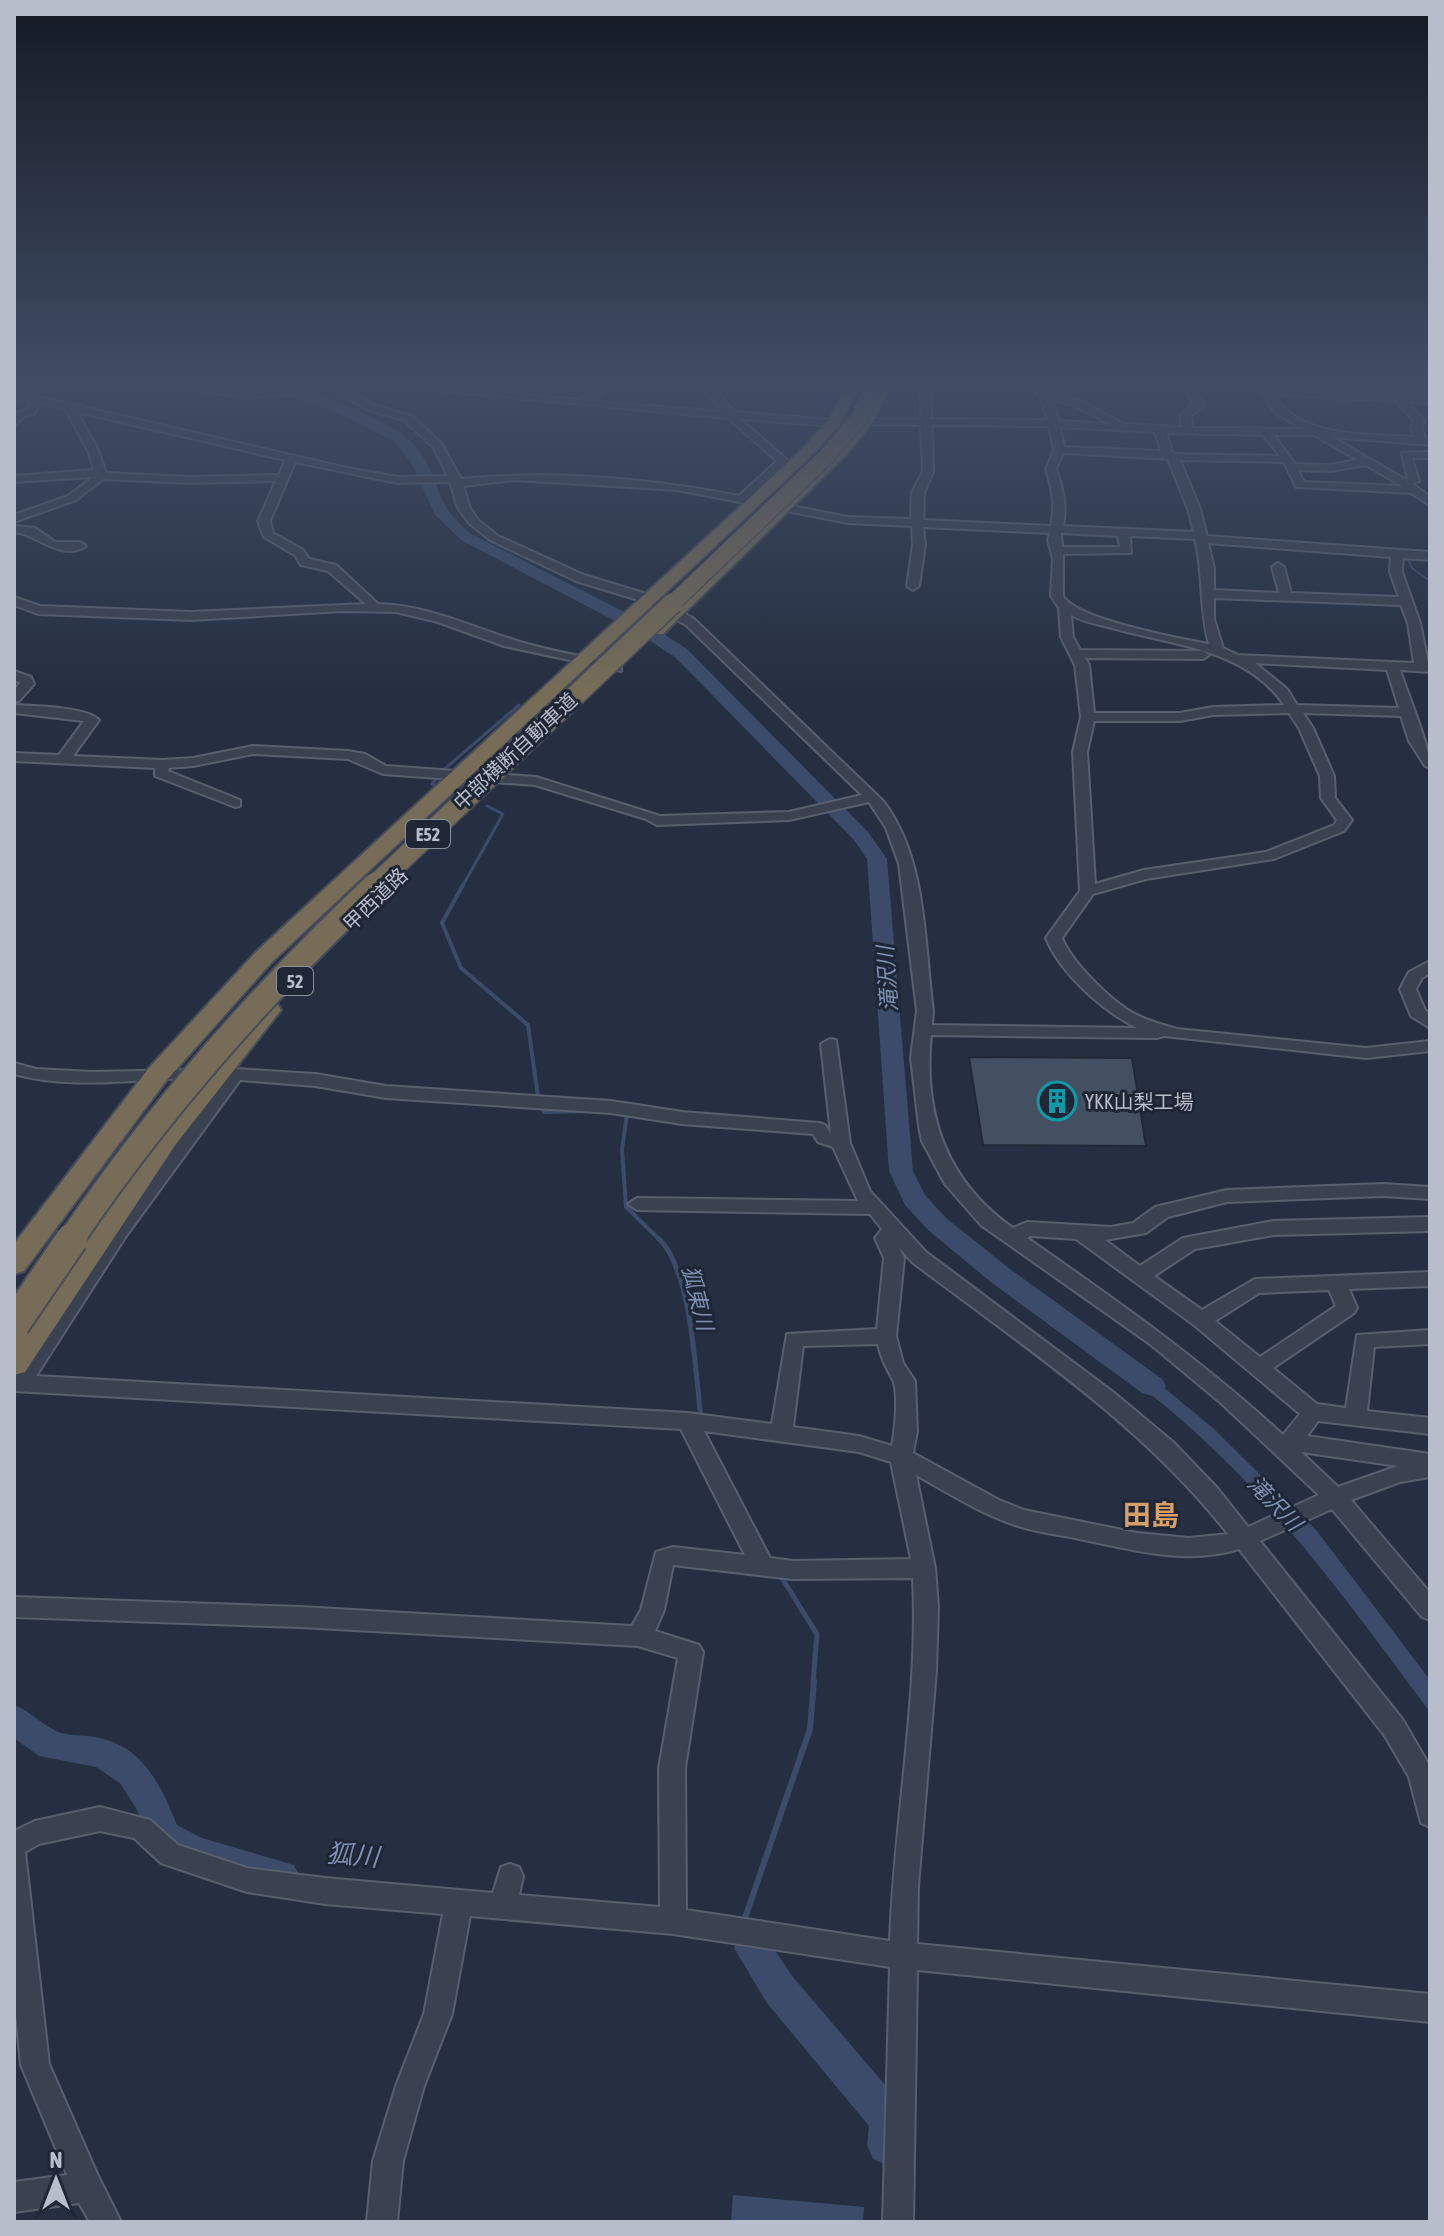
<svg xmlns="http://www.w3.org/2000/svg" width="1444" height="2236" font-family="'Asap Condensed','Noto Sans JP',sans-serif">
<rect width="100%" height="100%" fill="#262f41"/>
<g fill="#3b4b69">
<path d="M1134,1363L1213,1428L1317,1531L1430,1680V1712C1335,1585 1253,1468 1123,1373Z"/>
<path d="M733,2195L864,2207L863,2222H731Z"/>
</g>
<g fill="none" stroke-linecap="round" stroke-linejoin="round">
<path stroke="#3b4b69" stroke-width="2" d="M1406,555L1412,568L1430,581"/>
<g stroke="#3b4b69" stroke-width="3">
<path d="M437,786L432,784L441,772L519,705"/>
<path d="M462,887L503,814L487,806"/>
</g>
<g stroke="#3b4b69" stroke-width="4">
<path d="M463,885L442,923L461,968L528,1025L538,1097L544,1112L590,1111"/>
<path d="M627,1114L622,1149L626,1207L661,1241"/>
</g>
<g stroke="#3b4b69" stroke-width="5">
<path d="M659,1239C692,1270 695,1372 701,1418"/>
<path d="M780,1575L817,1634L813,1683"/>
</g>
<path stroke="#3b4b69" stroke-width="6" d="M745,1918L810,1729L814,1681"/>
<g fill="#3b4b69" fill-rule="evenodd">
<path d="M231,378C276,377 394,414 419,451C443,486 433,503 471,534L648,624L687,649L868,832L887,859L913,1171L925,1195L946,1218L1010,1269L1162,1379L1166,1386L1162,1393L1152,1396L1142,1393L992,1283L928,1230L905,1205L889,1171L867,859L854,840L675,657L636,632L461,540L435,515L412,464L395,442L327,408Z"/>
<path d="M14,1705C31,1711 45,1728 61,1733C75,1736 91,1735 104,1739C146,1751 162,1788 177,1825L202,1838L294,1865L300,1877L294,1889L282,1894L196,1868L152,1847L136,1808L120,1783L96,1767L39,1756L14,1738Z"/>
<path d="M752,1930L765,1936L793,1977L903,2106C910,2125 908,2141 901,2159L887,2165L873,2159L867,2145L869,2126L767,2003L734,1948L739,1936Z"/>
</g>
</g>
<path fill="#454f62" stroke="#212838" stroke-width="2" d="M969,1057L1132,1058L1146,1146L983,1145Z"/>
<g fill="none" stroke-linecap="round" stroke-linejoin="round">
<g stroke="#585f6e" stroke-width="4">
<g id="minor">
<path d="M117,378H143L247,392L304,387L275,378H291L310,383L332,381L376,406L412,416L441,443L461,479C554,470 647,478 739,496L777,461L728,418L390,386H362L357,383L362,380H390L580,400L611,378H622L591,401L723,412L695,378H705L734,412L819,419H921L920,378H930L931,419L1048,420L1040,396L1023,378H1033L1059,395L1081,401L1124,424L1182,427L1180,416L1194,404L1186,389L1173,378C1192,378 1196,390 1204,405L1190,417L1193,428L1303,429L1274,412L1253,378H1263L1270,389L1391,395L1380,378H1390L1402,396L1430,397V403L1408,402L1424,421L1421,427L1425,438L1430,439V445L1332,437L1408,481L1402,453L1430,452V458H1412L1419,481L1413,484L1430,497V505L1411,493L1296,487L1284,462L1180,460L1200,509L1207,536L1430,552V560L1403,558L1402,572L1420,623L1430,672L1400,670C1408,695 1430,746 1430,767L1425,766L1409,741L1401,716L1303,713L1313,728L1334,776L1335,798L1352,820L1344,831L1274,859L1146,879L1093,894L1062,938C1071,961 1104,993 1125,1008C1140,1019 1160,1024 1177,1029L1366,1048L1430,1041V1051L1366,1058L1164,1036L1157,1038L931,1035C923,1115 946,1181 1013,1228L1027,1222L1111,1227L1133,1223L1155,1207L1227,1190L1383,1184L1430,1187V1199L1383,1196L1227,1202L1168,1217L1146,1233L1105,1240L1140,1266L1183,1238L1273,1221L1430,1217V1231L1273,1235L1195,1249L1154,1276L1202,1310L1255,1279L1430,1272V1286L1349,1289L1357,1308L1354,1313L1273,1368L1317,1404L1346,1408L1357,1335L1430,1330V1344L1374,1347L1367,1411L1430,1418V1434L1318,1421L1307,1436L1430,1454V1477L1400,1482L1351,1500L1430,1593V1620L1422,1617L1332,1509L1260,1541L1403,1720L1430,1767V1827L1421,1823L1409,1777L1385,1736L1239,1549C1187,1566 1128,1549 1075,1538C1055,1534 1034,1532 1015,1525C980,1513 948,1493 916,1475L935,1568L938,1606L936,1671L918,1886L917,1944L1430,1994V2022L917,1970L913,2222H883L890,1967L673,1934L470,1916L452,2014L424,2086L403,2161L397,2222H367L373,2161L396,2086L424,2014L443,1914L325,1904L247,1892L161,1863L134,1838L100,1831L39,1844L25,1852L49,2064L98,2176L121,2222H90L79,2203L14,2212V2182L67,2175L21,2065L14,1994V1831L35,1821L100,1807L150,1820L178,1845L247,1868L325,1878L493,1893L501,1867L510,1864L519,1867L523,1876L519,1895L660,1907L659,1768L678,1658L638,1646L300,1627L14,1617V1597L300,1607L632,1626L641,1610L656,1552L673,1547L745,1555L681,1429L14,1391V1375L112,1226L223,1079C153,1074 83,1093 14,1074V1063L36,1069L92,1072L236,1069L315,1074L386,1086L611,1101L682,1112L819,1123L825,1125L831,1134L821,1044L830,1039L836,1040L850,1143L870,1191L926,1252L1113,1392L1173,1442L1218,1489L1248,1527L1319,1495L1221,1403L1150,1344L981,1225L945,1184L922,1141L919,1126L911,1058L917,1011L899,864L886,828L869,802L789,820L657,825L646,819L535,785L383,774L348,759L253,754L193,766L169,768L168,771L240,800V806L235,807L155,776V768L14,761V753L59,755L84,721L14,713V705C33,706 87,707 99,720L73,756L163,760L193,758L253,746L348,751L365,754L386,766L536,777L660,816L789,812L862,795L686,625L645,602L576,581L490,540L470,524L458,508L450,482L397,483L295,462L270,521L273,533L303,550L309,559L336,565L378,604C425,605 467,625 511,639C546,651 584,656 621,665V671L504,646L438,622L396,612L342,611L191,620L38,614L14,605V597L40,606L191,612L366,604L328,571L301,565L295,555L264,537L258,521L276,481L191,483L103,479L76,500L14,522V515L68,496L93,477L14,482V476L94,470L88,450L65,409L41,403L34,414L25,416L14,426C14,415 15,412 26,410L32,401L14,397V391L343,467L397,477L448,476L433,447L404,420L368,410L326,386L314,388L310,393L247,398ZM1274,395L1396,401L1414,421L1411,427L1414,437C1368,433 1302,440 1274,395ZM1051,399L1073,405L1110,424L1059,421ZM77,412L285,460L279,475L191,477L106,473L98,450ZM740,419L819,425H921L923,472L912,493L911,519L848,517L750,498L788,461ZM932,425L1049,426L1054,450L1046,469C1052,489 1056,505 1051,526L923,520L924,493L933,472ZM1060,427L1155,432L1161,451L1064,447ZM1166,433L1263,435L1280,456L1175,454L1172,452ZM1274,435H1314L1357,460L1331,465L1295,464ZM1063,453L1168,459L1188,509L1194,532L1063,526C1067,505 1063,489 1056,469ZM1366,465L1402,486L1304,482L1298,470L1331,471ZM514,480L678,490L848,523L912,526L913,544L907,586L913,590L919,586L925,544L923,527L1050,533L1048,540L1053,559L1051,596L1059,608L1061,637L1075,665L1081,717L1073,752L1080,891L1046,938C1060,973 1103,1011 1137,1028L932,1025L933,1011C924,941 927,860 884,802L694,619L653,596L584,575L498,536L478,520L470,508L463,486ZM1061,533L1118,536L1120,547H1062ZM1130,536L1195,539C1204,575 1199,610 1209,644C1181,639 1075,619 1063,596V554L1131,553ZM1208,543L1391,557L1390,572L1399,597L1291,593L1284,567L1278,563L1272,567L1279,593L1214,590V568ZM1214,598L1401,605L1408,623L1414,663L1238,655L1223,648L1214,619ZM1071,615C1083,622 1098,624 1112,628C1172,645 1247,649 1284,705L1213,707L1180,713H1094L1089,665L1085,658L1203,659L1209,655L1203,651L1080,650L1073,637ZM1255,663L1387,670L1399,708L1297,705L1287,689ZM1289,713L1299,728L1320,776L1321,798L1337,820L1334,825L1266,852L1144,870L1095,884L1087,752L1094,721H1180L1213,715ZM240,1080L315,1086L386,1098L611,1113L682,1124L813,1134L818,1142L833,1147L858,1201L637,1198L628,1204L637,1210L870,1214L882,1229L875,1238L884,1258L877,1329L787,1334L772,1424L688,1413L36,1376L126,1236ZM1030,1236L1076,1239L1194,1325L1300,1414L1283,1435C1203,1361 1116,1300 1027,1238ZM899,1247L912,1262C1023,1346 1142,1424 1228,1534L1189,1538L1137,1533L1024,1510L999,1500L913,1453L917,1431L915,1381L903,1363L896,1336L904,1258ZM1329,1290L1336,1306L1260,1357L1215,1321L1259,1293ZM878,1344C881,1358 886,1367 893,1380C899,1393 895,1431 892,1446L859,1436L793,1427L803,1346ZM704,1431L859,1452L891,1462L911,1559L793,1561L770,1558ZM1301,1452L1398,1466L1338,1487ZM673,1565L793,1579L913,1578C919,1699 894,1820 890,1941L686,1910L685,1768L703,1652L699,1645L655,1631L664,1610Z"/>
<path d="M838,378H853L862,382L857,385Z"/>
<path d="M14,526L35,528L55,542H80L86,546C61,562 37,534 14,532Z"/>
<path d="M14,671L31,677L34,684L19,701L14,702V690L20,683L14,680Z"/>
<path d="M1430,961V973L1422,978L1416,989L1425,1010L1430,1014V1028L1411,1016L1400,989L1409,972Z"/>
</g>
</g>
<g stroke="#454c5b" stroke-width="4">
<g id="highway">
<path d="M850,378H864L839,426L805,462L272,962L166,1081L24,1271L14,1274V1244L148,1069L256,952L795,456L828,421Z"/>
<path d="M881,378H895L872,423L847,454L663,634H651L648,630L651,626L837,448L858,422Z"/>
<path d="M269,1003L278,1005L281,1010L176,1144L25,1372L14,1375V1340L157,1132L260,1005Z"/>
</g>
</g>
<use href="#minor" fill="#3a4150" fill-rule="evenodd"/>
<use href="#highway" fill="#766c57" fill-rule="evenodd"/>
<g stroke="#454c5b" stroke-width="18" stroke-linecap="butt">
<path id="highway-bridge-far3" d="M671,605L826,457L859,418L877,378"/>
</g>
<g stroke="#454c5b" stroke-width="23" stroke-linecap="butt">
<path id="highway-bridge-far2" d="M373,887L673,603"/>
</g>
<g stroke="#454c5b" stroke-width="29" stroke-linecap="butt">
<path id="highway-bridge-far1" d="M70,1241C157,1112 263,992 376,885"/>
</g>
<g stroke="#454c5b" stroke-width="35" stroke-linecap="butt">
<path id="highway-bridge" d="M14,1324L72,1239"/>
</g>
<use href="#highway-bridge-far3" stroke="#766c57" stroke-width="16"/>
<use href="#highway-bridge-far2" stroke="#766c57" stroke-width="20"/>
<use href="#highway-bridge-far1" stroke="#766c57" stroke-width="25"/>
<use href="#highway-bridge" stroke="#766c57" stroke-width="31"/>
</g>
<linearGradient id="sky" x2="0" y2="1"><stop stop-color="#151a24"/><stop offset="0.55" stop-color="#414d65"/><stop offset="1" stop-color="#414d65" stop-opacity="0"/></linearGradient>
<rect width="1444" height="691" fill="url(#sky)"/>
<defs>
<g id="building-ring" transform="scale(2)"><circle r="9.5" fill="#1f2636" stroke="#0f9aa8" stroke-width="1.5"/><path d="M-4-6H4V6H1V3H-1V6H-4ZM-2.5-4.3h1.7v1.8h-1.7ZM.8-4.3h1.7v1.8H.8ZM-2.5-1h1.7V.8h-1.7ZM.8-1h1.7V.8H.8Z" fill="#0f9aa8"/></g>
</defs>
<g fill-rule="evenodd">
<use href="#building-ring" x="1057" y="1101"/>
</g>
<g text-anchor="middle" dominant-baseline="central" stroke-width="6" stroke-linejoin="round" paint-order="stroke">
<g fill="#1f2636" stroke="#89909e" stroke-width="2">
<rect x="406" y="820" width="44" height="28" rx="6"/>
<rect x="277" y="967" width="36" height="28" rx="6"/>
</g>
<g font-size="18" font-weight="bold" fill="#b7bdcb">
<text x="428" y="834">E52</text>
<text x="295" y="981">52</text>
</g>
<g font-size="20" fill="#b7bdcb" stroke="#1f2636">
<text transform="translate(515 751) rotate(-43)">中部横断自動車道</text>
<text transform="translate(375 899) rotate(-44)">甲西道路</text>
</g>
<g font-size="20" fill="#b7bdcb" stroke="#1f2636" text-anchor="start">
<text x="1085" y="1101">YKK山梨工場</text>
</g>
<g font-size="22" font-style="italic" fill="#7e90b2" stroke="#1f2636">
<text transform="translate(887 979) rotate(-94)">滝沢川</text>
<text transform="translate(698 1298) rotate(76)">狐東川</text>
<text transform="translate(1275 1503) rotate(46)">滝沢川</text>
</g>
<g font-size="26" font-style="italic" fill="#7e90b2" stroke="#1f2636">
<text transform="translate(353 1855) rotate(5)">狐川</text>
</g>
<g font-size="28" font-weight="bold" fill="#d59f67" stroke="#1f2636">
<text x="1151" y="1515">田島</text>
</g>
</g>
<rect width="1444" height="2236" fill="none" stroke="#b7bdcb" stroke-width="32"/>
<g transform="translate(56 2180)" stroke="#1f2636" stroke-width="6" paint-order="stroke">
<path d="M0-6L14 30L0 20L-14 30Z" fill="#b7bdcb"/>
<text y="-12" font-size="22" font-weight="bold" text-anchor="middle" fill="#b7bdcb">N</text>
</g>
</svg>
